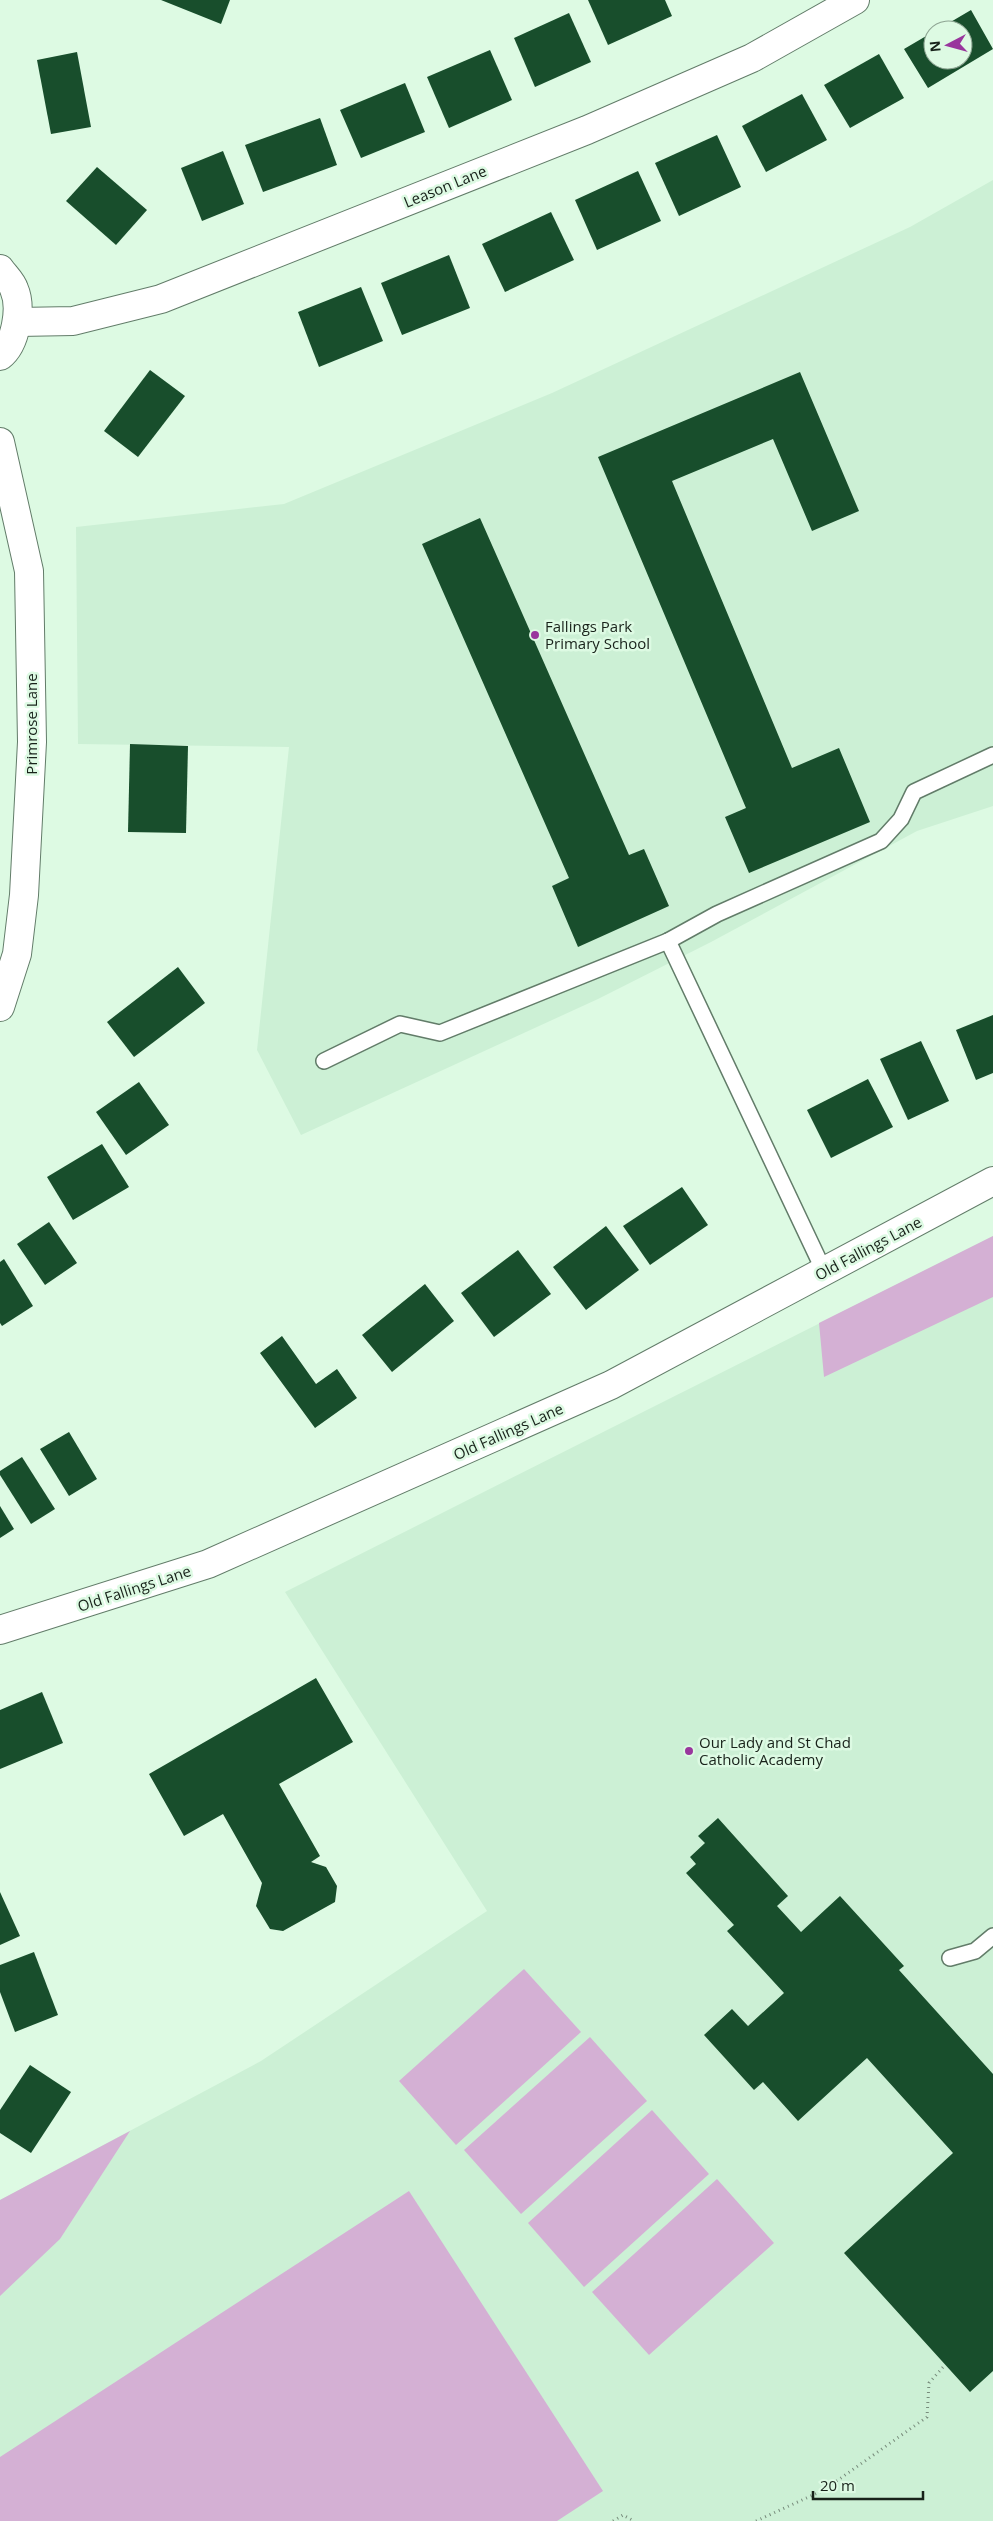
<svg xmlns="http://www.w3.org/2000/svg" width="993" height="2521" font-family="'Open Sans',sans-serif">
<rect width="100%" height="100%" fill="#ddfae3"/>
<g fill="#ccf0d5">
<path d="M993,180V806L917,831L711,942L598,999L301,1135L257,1050L289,747L78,744L76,527L284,504L552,393L910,227Z"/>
<path d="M993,1236V2521H0V2200L261,2061L487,1911L285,1592Z"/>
</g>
<g fill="#d4b0d4">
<path d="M993,1236V1297L824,1377L819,1323Z"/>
<path d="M524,1969L581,2032L456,2145L399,2081Z"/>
<path d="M590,2037L647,2101L521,2214L464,2150Z"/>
<path d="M652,2110L709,2174L584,2287L528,2223Z"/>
<path d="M130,2131L60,2239L0,2296V2200Z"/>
<path d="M717,2179L774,2243L649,2355L592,2292Z"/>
<path d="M409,2191L603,2491L557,2521H0V2457Z"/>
</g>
<g fill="#184e2c">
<path d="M161,0H230L221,24Z"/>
<path d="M588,0H665L672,16L608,45Z"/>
<path d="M971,10L993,49L928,88L904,49L933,32V60H963V30H937Z"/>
<path d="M569,13L591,62L535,87L514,38Z"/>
<path d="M490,50L512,100L449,128L427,77Z"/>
<path d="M77,52L91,127L51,134L37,60Z"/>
<path d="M879,54L904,98L850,128L824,85Z"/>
<path d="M405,83L425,132L361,158L340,110Z"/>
<path d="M802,94L827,140L766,172L742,126Z"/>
<path d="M320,118L337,165L263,192L245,145Z"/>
<path d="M717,135L741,187L679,216L655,163Z"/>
<path d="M223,151L244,204L202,221L181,168Z"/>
<path d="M97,167L147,210L116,245L66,201Z"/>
<path d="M638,171L661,221L597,250L575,200Z"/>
<path d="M551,212L574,260L505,292L482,244Z"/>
<path d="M449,255L470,308L402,335L381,283Z"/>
<path d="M361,287L383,341L319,367L298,312Z"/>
<path d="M150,370L185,396L138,457L104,431Z"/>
<path d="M800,372L859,511L812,531L773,439L672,481L792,768L839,748L870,822L749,873L725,817L746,808L598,457Z"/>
<path d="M480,518L629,855L644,849L669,906L578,947L552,886L569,878L422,544Z"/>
<path d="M130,744L188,746L186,833L128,832Z"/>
<path d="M178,967L205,1003L134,1057L107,1022Z"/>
<path d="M993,1015V1073L976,1080L956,1030Z"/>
<path d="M921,1041L949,1101L908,1120L880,1059Z"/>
<path d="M868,1079L893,1127L831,1158L807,1110Z"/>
<path d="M139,1082L169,1125L126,1155L96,1112Z"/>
<path d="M102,1144L129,1187L73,1220L47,1177Z"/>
<path d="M682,1187L708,1225L650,1265L623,1226Z"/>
<path d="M49,1222L77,1263L45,1285L17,1244Z"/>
<path d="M606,1226L639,1270L586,1310L553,1267Z"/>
<path d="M518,1250L551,1294L494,1337L461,1293Z"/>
<path d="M4,1259L33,1306L2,1326L0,1323V1262Z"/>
<path d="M425,1284L454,1321L392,1372L362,1335Z"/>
<path d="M282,1336L316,1384L337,1369L357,1398L315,1428L260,1353Z"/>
<path d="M69,1432L97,1479L69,1496L40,1449Z"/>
<path d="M22,1457L55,1509L31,1524L0,1475V1471Z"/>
<path d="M0,1506L14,1529L0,1538Z"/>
<path d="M316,1678L353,1742L279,1784L320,1856L311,1862L326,1867L337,1886L335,1902L283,1931L270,1929L256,1906L262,1883L223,1814L184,1836L149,1774Z"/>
<path d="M42,1692L63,1743L0,1769V1710Z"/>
<path d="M718,1818L788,1896L777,1906L801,1932L840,1896L904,1966L899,1970L993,2074V2371L970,2392L844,2253L953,2153L867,2058L798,2121L763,2082L754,2090L704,2035L732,2009L748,2026L784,1993L727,1931L734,1925L686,1873L696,1864L690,1857L705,1843L698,1836Z"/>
<path d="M0,1892L20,1936L0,1945Z"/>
<path d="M34,1952L58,2015L15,2032L0,1992V1965Z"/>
<path d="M30,2065L71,2092L31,2153L0,2133V2110Z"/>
</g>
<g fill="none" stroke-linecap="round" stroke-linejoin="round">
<g stroke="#627c69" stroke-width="18">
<g id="lane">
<path d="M668,941L824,1271"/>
<path d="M324,1061L400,1024L440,1033L668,941L717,914L881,841L901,819L914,792L993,755"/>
<path d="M950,1958L975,1951L993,1936"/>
</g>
</g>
<g stroke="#627c69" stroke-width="30">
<g id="street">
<path d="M0,269C4,275 12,282 14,289C22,307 16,344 0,356"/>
<path d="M18,322L73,321L161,299L587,130L752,58L855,0"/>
<path d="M0,442L29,571L32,742L24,895L17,954L0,1007"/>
<path d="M0,1630L208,1564L611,1385L993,1181"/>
</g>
</g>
<g stroke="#788c7c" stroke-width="3" stroke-dasharray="1 4" stroke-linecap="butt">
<path d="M613,2521L623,2515L634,2521"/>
<path d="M756,2521L824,2490L927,2417L929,2383L945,2365"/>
</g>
<use href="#lane" stroke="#fff" stroke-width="15"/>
<use href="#street" stroke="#fff" stroke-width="28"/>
</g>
<g fill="#99369d" stroke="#ddfae3" stroke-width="2">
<circle cx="535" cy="635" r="5"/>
<circle cx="689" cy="1751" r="5"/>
</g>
<g text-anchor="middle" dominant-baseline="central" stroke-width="5" stroke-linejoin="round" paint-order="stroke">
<g font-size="15" fill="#18221a" stroke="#ddfae3">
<text transform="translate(445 186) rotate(-22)">Leason Lane</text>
<text transform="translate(31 724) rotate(-90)">Primrose Lane</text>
<text transform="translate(868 1248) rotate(-28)">Old Fallings Lane</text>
<text transform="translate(508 1431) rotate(-24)">Old Fallings Lane</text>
<text transform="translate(134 1588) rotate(-18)">Old Fallings Lane</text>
</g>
<g font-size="15" fill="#18221a" stroke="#ddfae3" text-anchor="start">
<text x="545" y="626">Fallings Park<tspan x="545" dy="17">Primary School</tspan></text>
<text x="699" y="1742">Our Lady and St Chad<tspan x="699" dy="17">Catholic Academy</tspan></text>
</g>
</g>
<g transform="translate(948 45) rotate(264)"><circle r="24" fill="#ddfae3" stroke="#8ea493"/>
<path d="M0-4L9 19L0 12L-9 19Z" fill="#99369d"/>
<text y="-8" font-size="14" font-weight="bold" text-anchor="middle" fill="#18221a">N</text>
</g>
<path d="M813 2491v8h110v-8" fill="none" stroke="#18221a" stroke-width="2.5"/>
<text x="820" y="2491" font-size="15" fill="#18221a" stroke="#ddfae3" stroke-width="4" paint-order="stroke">20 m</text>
</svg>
